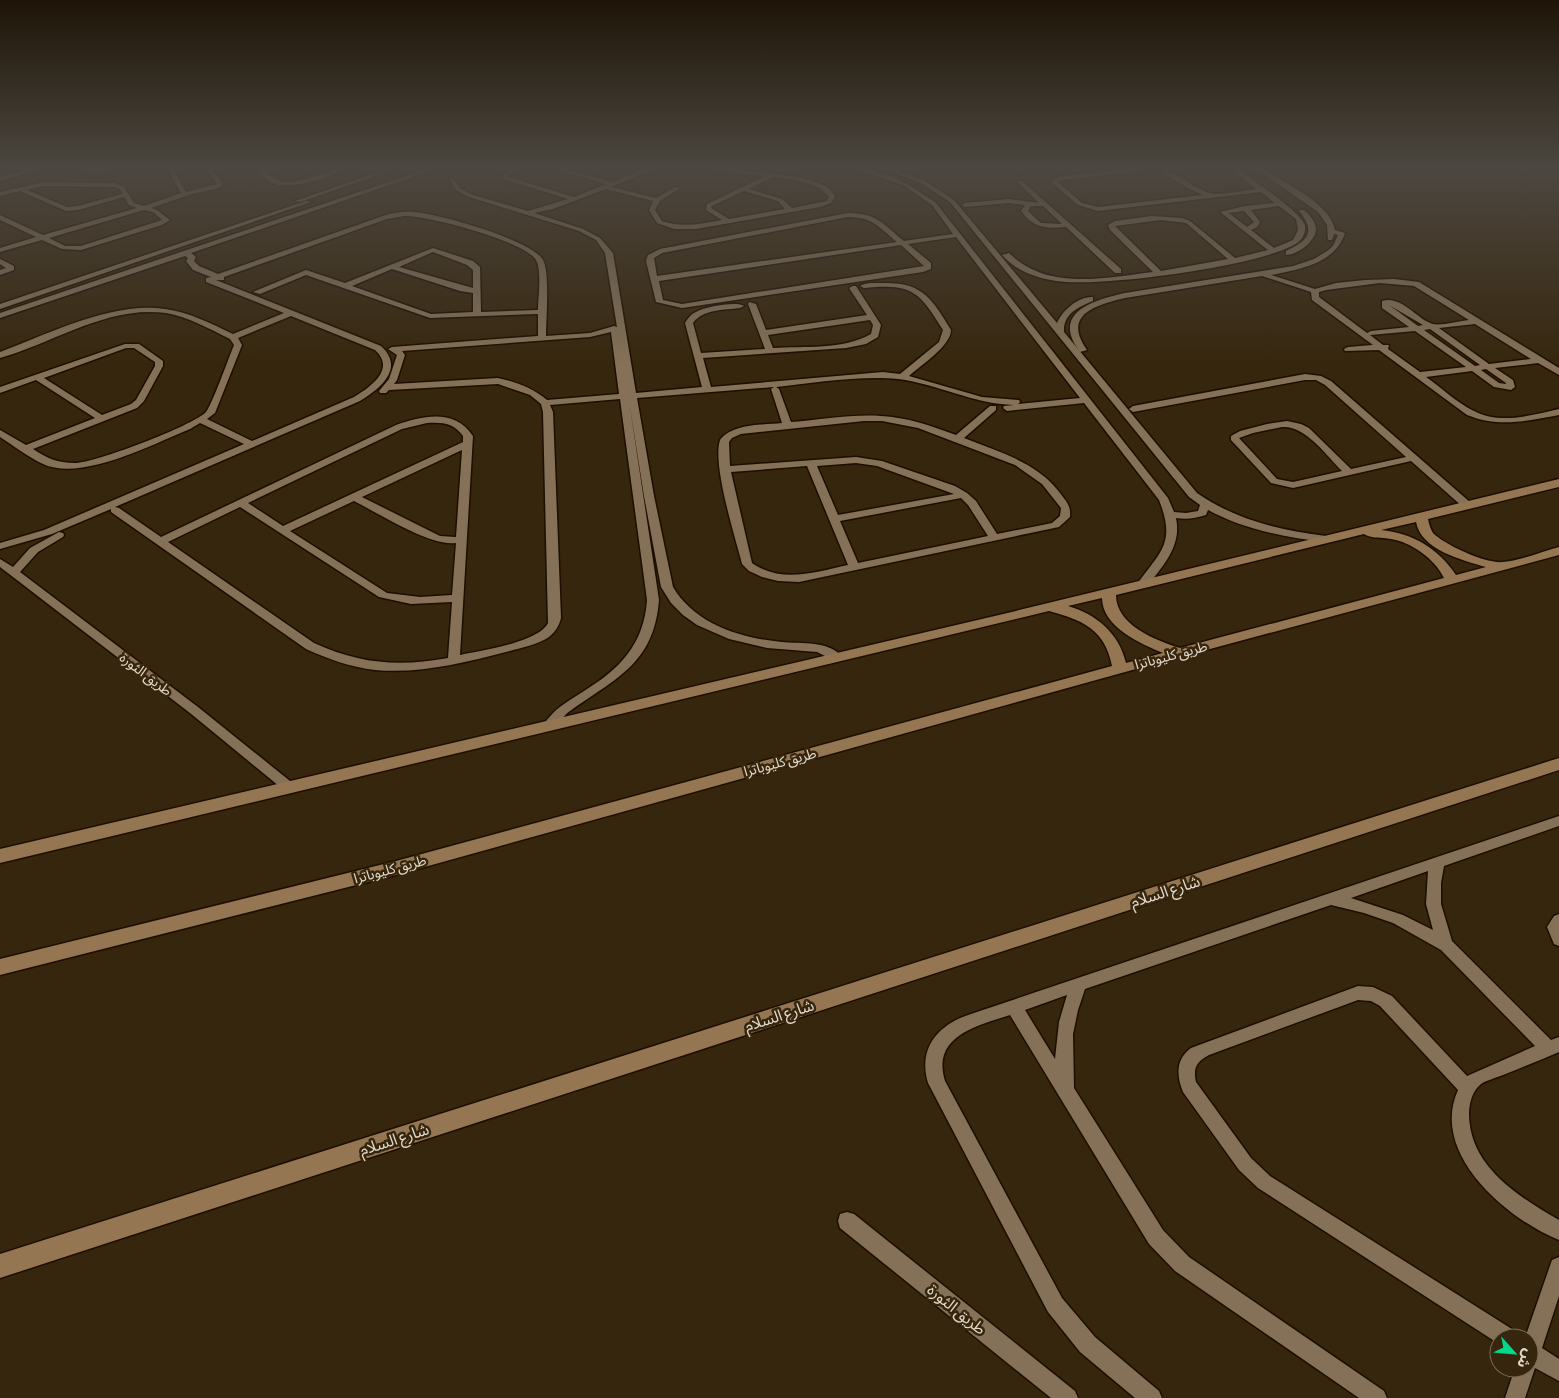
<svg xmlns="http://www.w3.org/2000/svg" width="1559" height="1398" font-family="'Asap Condensed','Noto Sans Arabic',sans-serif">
<rect width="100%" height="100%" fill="#36260d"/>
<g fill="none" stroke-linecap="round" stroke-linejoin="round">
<g stroke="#1d0e00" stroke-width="3">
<g id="street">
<path d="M29,169H40L0,181V177Z"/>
<path d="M74,169H124L92,173Z"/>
<path d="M167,169H173L186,192L217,184L206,169H212L223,184L219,188L192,194L151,208L157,210L170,220L162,225L81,250L62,249L42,240L0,252V248L36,237L0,220V215L43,235L137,208L129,205L124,197L78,210L66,211L20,191L0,196V192L44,182L115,183L124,187L134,203L144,206L181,193ZM44,186L114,187L120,189L122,194L78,206L67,207L27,190ZM144,210L153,212L162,220L81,246H65L49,238Z"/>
<path d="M258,169H264C287,198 316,169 345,169C330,178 289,191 272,183C266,180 262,174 258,169Z"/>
<path d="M387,169H396L300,202L295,201Z"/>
<path d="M427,169H436L191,253L196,257L194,261L199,266L218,274L383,216C392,213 403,211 413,212C437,213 532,240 543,260C550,272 546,320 546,336L590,333L614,326L617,327L605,253L596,240L579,231L466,196L456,190L449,178H453L460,188L470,194L528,211L568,199L503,179L505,172L519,169L510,174L508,177L574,197L606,184L554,169H564L612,182L645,169H654L611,187L656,198L675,187H679V189L660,201L655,210L662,221C682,228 701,224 722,220L706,210L707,204L765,176L698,169C726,169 806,172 828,188C831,190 833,194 835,197L831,203L820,207L696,229H674L657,223L649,210L653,201L606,189L553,209L534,213L583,229L600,238L613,253L636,393L702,387L685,323C688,318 691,314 696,312C705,307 736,301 744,306L740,308C724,310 703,309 693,323L701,353L765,349L748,304L749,302L756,304L766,330L867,315L849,288L853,286H856L881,325L878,337L866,344L846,348L703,358L711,387L883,372L900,374L939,342L943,330C919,291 912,283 864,288L860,286C866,282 875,283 883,283C923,282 932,299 951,330C951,346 920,366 909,376L982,397L1019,400L1020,402L1018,404L1080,398L956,237L908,244L931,263V269L923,272L682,308L656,302L646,261L648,255L660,249L848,213C877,213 883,224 904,241L953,234L932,205L903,185L855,169C885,169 912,186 936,203L1168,498L1174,512L1186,513L1198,511L1200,505L1189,497L950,202L921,183L885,169H894L925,181L954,200L1057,323C1062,311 1078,296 1093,297V301C1078,307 1063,314 1064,332L1197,493C1236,520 1279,530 1326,536L1331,539L1326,542C1285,537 1245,530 1208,510L1206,515C1196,518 1186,520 1176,518C1182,546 1163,566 1147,586H1139L1137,584C1161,551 1176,543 1159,500L1084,403L1007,411L1003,408L1004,406L1014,405C973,404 938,384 898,379C862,375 812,383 776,387L779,389L791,422C821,420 851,414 881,416C906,417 932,426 956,435L990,406H996V410L964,438C999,452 1037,462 1060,493C1067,502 1071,506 1070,517L1059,527L799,582L778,581L762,577L749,571L742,564C735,536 712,465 720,440C733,423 763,425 782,423L771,389L774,387L637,398L654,496L673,587C695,624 740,638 782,642C801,644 830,640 843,658L837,662L817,652L767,648L729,639L697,625L683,615L671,603L661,587L644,496L629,401L659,600C654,664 616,678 570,711C561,717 555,732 544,729L543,726C553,709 567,702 584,691C620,669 644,644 647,600L620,399L550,405L553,412L561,618C559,626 555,632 549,637C537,645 520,648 506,652C463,663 420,674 375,670C350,667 328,659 306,649L111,512V509L52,534L0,549V543L44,530L244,444L200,423L190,429C153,444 81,482 43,464C28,457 14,446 0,437V430L26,445L95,418L36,380L0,393V387L125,344H139L163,361V366L144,401L137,408L33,449C47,458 57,463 75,463C95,463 192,426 206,412C212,405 229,357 234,345L230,339C210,329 188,317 166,313C108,305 53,343 0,358V352C48,334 113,301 165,309C189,312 212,324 233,334L284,313L206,282V278L211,277L193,270L186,261L188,258L185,256L0,318V313ZM773,177C792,180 817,181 829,197L827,201L792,208L782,199L749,189ZM744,191L778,201L785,209L729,219L711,208L712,206ZM404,216C426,215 525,241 536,260C542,271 538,298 538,310L481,312L480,267L473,261L433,248L345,283L306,270L253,292L260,294L306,275L430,318L538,314V336L392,347L388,349L397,355L389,379L379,391L380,393H386L389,390L498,384L530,395L541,404L543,412L548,623C539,642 480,651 460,655L473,436C454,408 423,416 396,425L161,537L119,508L115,507L360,401C381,388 405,368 381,346L216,280H224V277L387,219ZM848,217C873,217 878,227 897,242L657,276L654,258L662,253ZM901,245L924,266L682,304L663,300L659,281ZM433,252L467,265L473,270V288L399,267ZM392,269L460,291L473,293V312L431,314L352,286ZM291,316L375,350C396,369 371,387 354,397L252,441L207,419L215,413L242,345L238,338ZM870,320L873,325L871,334C843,350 805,346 773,348L768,335ZM611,332L619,394L547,400C533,388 516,382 498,378L394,384L397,380L405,355L402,351L590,337ZM126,348H134L155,362V366L136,400L131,404L102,415L44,378ZM864,421H882L918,428L1015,465L1042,484L1061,508L1060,516L1052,523L997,534L976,501L967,493L955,486L882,461L856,457L730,466L729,442L732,438L741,434ZM427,423C442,422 454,423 463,436V442L283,526L248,503L402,429ZM462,450L456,537L440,536L362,497ZM856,463L877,466L954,494L838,515L817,466ZM807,466L848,565C815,572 782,584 752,563L731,472ZM961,498L968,505L988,536L858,563L840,521ZM354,501C378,513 431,547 456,543L452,595L420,597L387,593L290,531ZM240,507L379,597L411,604L452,602L448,658C399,667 360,664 314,643L168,542Z"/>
<path d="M1133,169H1156L1063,180L1058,182L1082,203L1098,207L1203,195L1186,187L1157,169C1173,169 1193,188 1210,193C1220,196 1245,190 1256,189L1231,169H1238C1252,180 1303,213 1305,226C1306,232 1303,239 1297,243C1263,266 1098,288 1056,281C1036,278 1016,271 1002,255L1009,253C1047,291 1105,278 1153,272L1110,230L1108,225L1115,221L1152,216L1182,218L1190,221L1235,258L1268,250L1220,212L1245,206L1275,203L1261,192L1098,211L1078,205L1051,182L1061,176ZM1279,206L1296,219L1298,230L1293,240L1274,248L1251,230L1257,227L1260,222L1251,210ZM1244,211L1254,222L1247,227L1229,213ZM1161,220L1186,223L1228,259L1161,271L1115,226Z"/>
<path d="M1256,169H1263C1284,182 1331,204 1335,230L1345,233C1335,264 1300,269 1271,275L1315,289L1336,283L1365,280L1394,279L1419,282L1559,368V375L1538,363L1495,368L1513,380L1515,387L1511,390L1494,387L1472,371L1426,377C1442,388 1457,403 1474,411C1500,425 1532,415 1559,409V415C1527,421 1499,428 1467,415L1379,350L1345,351L1344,349L1348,347L1373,345L1312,300L1311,292L1262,276L1125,298C1095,305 1062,315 1087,350L1080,352C1050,313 1093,300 1125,293L1293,266L1314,259L1327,251L1333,246L1338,235L1334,234L1332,240H1328L1327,225L1318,212ZM1380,283L1414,286L1469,320C1460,321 1440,326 1433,324C1417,320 1402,295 1382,301V308L1409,327L1371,331L1367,333L1319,297V292L1326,290ZM1389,305L1423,325L1418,326ZM1475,324L1531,359L1489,364L1439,328ZM1430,329L1480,365L1475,366L1424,330ZM1415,331L1466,367L1420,372L1388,349L1389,345H1383L1370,335ZM1486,369L1506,383V384L1499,383L1481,370Z"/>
<path d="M1018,181H1022L1121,269V273H1115L1066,227C1046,229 1033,228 1021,211L1025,205L1009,203L965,207L962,205L965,203L1009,199L1039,203L1018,183ZM1031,206H1043L1062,224L1041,223L1028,211Z"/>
<path d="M306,201L311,202L0,309V304Z"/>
<path d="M1300,210H1304C1310,215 1316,222 1316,230C1315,242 1297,255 1286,255V251C1309,240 1316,232 1299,211Z"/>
<path d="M0,259L14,266V270L0,275V270L6,268L0,264Z"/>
<path d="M1305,374L1321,376L1331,381L1471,503V507H1463L1411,461L1293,488L1271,483L1231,440V436L1240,431L1267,424L1287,421L1301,424L1309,428L1351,469L1406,457L1325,385L1316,380H1305L1133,412L1129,409L1133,406ZM1282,427C1305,425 1327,456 1342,471L1293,482L1277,479L1239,438L1253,433Z"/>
<path d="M59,532L63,533L64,535L63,537L38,552L20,572L198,707L295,785L297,788L295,791H285L190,713L0,567V559L13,567L30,548Z"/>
<path d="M1559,816V826L1444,866L1441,883V904L1452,941L1551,1040L1559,1037V1052C1540,1060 1521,1068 1503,1075C1496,1078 1487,1080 1481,1084C1472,1091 1469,1104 1469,1115C1470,1167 1519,1197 1559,1220V1240C1507,1219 1429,1154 1458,1090L1380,1006L1371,1001L1358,1000L1209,1055C1196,1062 1193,1068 1196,1082L1251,1158L1270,1176L1515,1331L1518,1338H1499V1344L1258,1188L1239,1170L1183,1092C1176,1075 1176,1059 1191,1048L1358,986L1373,987L1392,996L1467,1076L1535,1046L1441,950L1393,923L1364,913L1331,905L1085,989L1078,1010L1073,1034L1074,1088L1163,1230L1189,1257L1384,1391L1387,1398H1359L1175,1271L1149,1244L1010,1015C977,1026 931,1036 945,1081L1062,1298L1095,1337L1159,1391L1162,1398H1135L1080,1352L1048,1312L928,1083C918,1050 936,1026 968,1015ZM1428,871L1426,904L1433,930L1403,915L1351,898ZM1067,995L1059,1022L1055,1059L1025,1010Z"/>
<path d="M1559,914V946L1554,944L1547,927L1554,916Z"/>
<path d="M847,1212L854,1214L1075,1391L1078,1398H1051L840,1228L838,1221L840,1214Z"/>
<path d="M1559,1257V1296L1542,1348L1559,1359V1381L1535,1368L1525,1398H1505L1515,1368H1529V1338H1525L1552,1260Z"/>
</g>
</g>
<g stroke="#1d0e00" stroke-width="3">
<g id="secondary">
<path d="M1559,479V487L1428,519C1429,524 1430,528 1433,533C1445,545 1486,564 1503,562C1522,560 1541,552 1559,547V555L1125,672L396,875L0,975V959L396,861L1112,666C1105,629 1082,620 1049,611L0,863V849L999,615ZM1416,522C1421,550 1462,560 1486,567L1456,575C1438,548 1412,533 1381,530ZM1364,534C1371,539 1382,537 1391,539C1411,542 1435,559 1444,578L1180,648C1155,640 1116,625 1116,595ZM1102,598C1102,627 1141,644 1163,653L1126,663C1119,633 1096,614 1068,606Z"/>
<path d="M1559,758V770L0,1278V1254Z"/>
</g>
</g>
<use href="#street" fill="#847157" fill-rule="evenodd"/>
<use href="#secondary" fill="#947652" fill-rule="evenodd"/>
</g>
<linearGradient id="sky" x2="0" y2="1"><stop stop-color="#1e1507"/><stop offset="0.46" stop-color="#4c4740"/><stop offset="1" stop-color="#4c4740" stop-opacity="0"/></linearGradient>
<rect width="1559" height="365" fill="url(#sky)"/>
<g text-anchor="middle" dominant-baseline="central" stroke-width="5" stroke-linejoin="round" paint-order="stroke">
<g font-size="14" fill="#e2d8c9" stroke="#36260d">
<text transform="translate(1171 655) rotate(-15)">طريق كليوباترا</text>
<text transform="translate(146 674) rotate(37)">طريق الثورة</text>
<text transform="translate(780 762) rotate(-15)">طريق كليوباترا</text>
<text transform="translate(390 869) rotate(-15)">طريق كليوباترا</text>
</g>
<g font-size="16" fill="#e2d8c9" stroke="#36260d">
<text transform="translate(1165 891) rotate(-18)">شارع السلام</text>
<text transform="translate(779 1015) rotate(-18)">شارع السلام</text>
<text transform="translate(394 1139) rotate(-18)">شارع السلام</text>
<text transform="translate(957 1309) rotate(39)">طريق الثورة</text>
</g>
</g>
<g transform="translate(1514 1353) rotate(117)"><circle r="24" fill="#36260d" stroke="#7b6d58"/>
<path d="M0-4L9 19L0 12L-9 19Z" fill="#00d98c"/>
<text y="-8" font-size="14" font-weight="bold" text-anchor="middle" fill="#e2d8c9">ش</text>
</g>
</svg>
